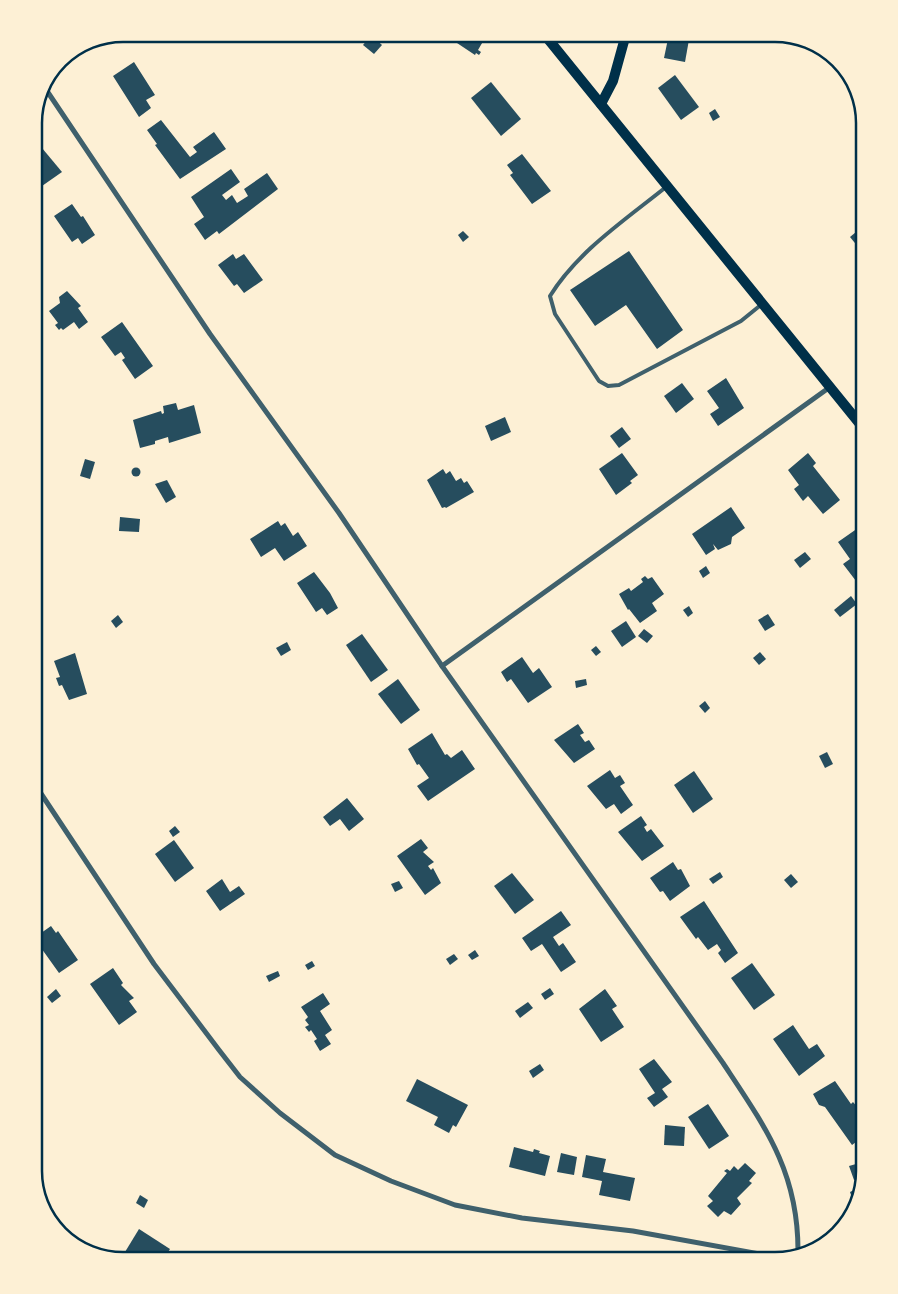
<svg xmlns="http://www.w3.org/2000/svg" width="898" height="1294" font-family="Manrope,sans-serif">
<rect width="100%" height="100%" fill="#fdf0d5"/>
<g fill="#264d5e">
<path d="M455,34H478L485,38L478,50L481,52L479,55L476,53L475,55L454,41L458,36Z"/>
<path d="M669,34H690L685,62L664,58Z"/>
<path d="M371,35L382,45L374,54L363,45Z"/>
<path d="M134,62L155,95L146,100L151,108L139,117L113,76Z"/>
<path d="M675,75L699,107L681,120L658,88Z"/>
<path d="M491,82L521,119L501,136L471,98Z"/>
<path d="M715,109L720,117L713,121L709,113Z"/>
<path d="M161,120L190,157L197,152L193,147L214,132L226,149L180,179L155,145L157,144L147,130Z"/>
<path d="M42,148L62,172L42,186L34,175V153Z"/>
<path d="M522,154L551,191L532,204L510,175L513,173L507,165Z"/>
<path d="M231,169L240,182L222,195L226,200L232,195L237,203L248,196L244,189L267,173L278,189L219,234L217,231L205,240L194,224L204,217L191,197Z"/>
<path d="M72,204L81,217L83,216L95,235L82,244L78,238L72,242L54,216Z"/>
<path d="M463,231L469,237L463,242L458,235Z"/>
<path d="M856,232L864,243L859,248L850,237Z"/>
<path d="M629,251L683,330L657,349L626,305L595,326L570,290Z"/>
<path d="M233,254L236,259L244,254L263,280L244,293L237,284L234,286L218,265Z"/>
<path d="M67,291L81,306L78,308L88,322L79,329L74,322L63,330L61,328L59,330L55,325L58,323L49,311L60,303L59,297Z"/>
<path d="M122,322L153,366L135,379L122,360L125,358L121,352L115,356L101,337Z"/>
<path d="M726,378L744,408L718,426L710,414L719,408L707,391Z"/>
<path d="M682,383L694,399L676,413L664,396Z"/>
<path d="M176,403L178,410L194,405L201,433L169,443L168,437L155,441V444L140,448L133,420L161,411L162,414L164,413L163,406Z"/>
<path d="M505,417L511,432L491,441L485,426Z"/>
<path d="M622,427L631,439L619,448L610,436Z"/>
<path d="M622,453L638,475L630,481L632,483L616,495L599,469Z"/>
<path d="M808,453L816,463L813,466L840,500L823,514L808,496L803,501L794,489L799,485L788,470Z"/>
<path d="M85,459L95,462L90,479L80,476Z"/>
<circle cx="136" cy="472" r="4.5"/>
<path d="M443,469L446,474L450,471L456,481L461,478L464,483L467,481L474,492L446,508L445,507L442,508L427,480Z"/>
<path d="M167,480L176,497L166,503L155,484Z"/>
<path d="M731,507L745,528L732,537L731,544L718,550L713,544L715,549L706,555L692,534Z"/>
<path d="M120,517L140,519L139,532L119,531Z"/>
<path d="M278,521L281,526L285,523L293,536L298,532L307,546L284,561L275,548L261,557L250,539Z"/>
<path d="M858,528L864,537V575L856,581L843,564L850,559L838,542Z"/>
<path d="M805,552L811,559L800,568L794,560Z"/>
<path d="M706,566L710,573L703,578L699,571Z"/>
<path d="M314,572L330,593L338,608L327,615L322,608L316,612L297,583Z"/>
<path d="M645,576L648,579L652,577L664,594L652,603L657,611L640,623L629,609L628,610L619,594L629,588L631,591L643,582L641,579Z"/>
<path d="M851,596L857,604L840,617L834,610Z"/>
<path d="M689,606L693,613L688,617L683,610Z"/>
<path d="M768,614L775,625L765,631L758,620Z"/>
<path d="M118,615L123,622L116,628L111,621Z"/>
<path d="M626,621L636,637L622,647L611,631Z"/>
<path d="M644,629L653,636L647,643L638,636Z"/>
<path d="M362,634L388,670L371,682L346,645Z"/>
<path d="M287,642L291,650L281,656L276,648Z"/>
<path d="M596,646L601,652L596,656L591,650Z"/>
<path d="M760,652L766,659L759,665L753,658Z"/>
<path d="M75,653L87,694L69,700L62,685L59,686L56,678L60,677L54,661Z"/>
<path d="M522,657L533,673L539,668L552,687L528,703L511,679L507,682L501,672Z"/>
<path d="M398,679L420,710L401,724L378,694Z"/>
<path d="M586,679L587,685L576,688L575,681Z"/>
<path d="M705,701L710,708L705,713L699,706Z"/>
<path d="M864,708V725L857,712Z"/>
<path d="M578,724L584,733L580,735L585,742L589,740L595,749L574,763L554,740Z"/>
<path d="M432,733L445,755L447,754L451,758L462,750L475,769L428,801L417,786L429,778L419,764L417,765L408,749Z"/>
<path d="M827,752L833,764L825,768L819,756Z"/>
<path d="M610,770L615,778L620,775L625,783L620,786L633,805L621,814L614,804L606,809L587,786Z"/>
<path d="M694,771L713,799L693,813L674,785Z"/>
<path d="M347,798L364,819L349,831L340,819L330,826L323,817Z"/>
<path d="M641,816L647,825L644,827L647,832L651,829L664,846L642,861L618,832Z"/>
<path d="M175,826L180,832L173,837L169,831Z"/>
<path d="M421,839L428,848L423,852L434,862L428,866L431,870L433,868L441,883L425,895L397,856Z"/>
<path d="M174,840L194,868L175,882L155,854Z"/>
<path d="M673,862L678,870L681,869L690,886L670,901L663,891L660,892L650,878Z"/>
<path d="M720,872L723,877L713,884L709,879Z"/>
<path d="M512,873L534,900L515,914L494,886Z"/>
<path d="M791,874L798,882L791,888L784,880Z"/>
<path d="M222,879L230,892L239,886L245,894L220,911L206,891Z"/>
<path d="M399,881L403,888L395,892L391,884Z"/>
<path d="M704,901L738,953L725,963L718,953L721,950L717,944L708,950L698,937L696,939L680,917Z"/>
<path d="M561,911L571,925L553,937L559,946L563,943L576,962L561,972L542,944L531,951L522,938Z"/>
<path d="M51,926L56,933L58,931L78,960L59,973L34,938Z"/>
<path d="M475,950L479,956L472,960L468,955Z"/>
<path d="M454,954L458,959L450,965L446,959Z"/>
<path d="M312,961L315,966L308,970L305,965Z"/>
<path d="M752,963L775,995L754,1010L731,978Z"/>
<path d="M113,968L123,983L121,985L134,998L129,1001L137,1012L119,1025L90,984Z"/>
<path d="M278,971L280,976L269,982L266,976Z"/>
<path d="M550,988L554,994L545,1000L541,994Z"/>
<path d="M56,989L61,996L52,1003L47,997Z"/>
<path d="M605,989L617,1006L612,1009L624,1027L601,1042L579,1009Z"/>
<path d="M323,993L330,1004L320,1011L332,1030L325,1035L331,1044L320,1051L314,1041L317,1039L311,1030L309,1032L305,1027L309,1025L305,1020L308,1017L301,1007Z"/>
<path d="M528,1002L533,1008L520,1018L515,1011Z"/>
<path d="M793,1025L809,1049L817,1044L825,1056L799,1076L773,1039Z"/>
<path d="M654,1059L672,1082L662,1089L668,1097L654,1107L647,1098L655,1093L639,1069Z"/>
<path d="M540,1064L544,1070L533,1078L529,1071Z"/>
<path d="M417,1079L468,1105L456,1127L453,1125L449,1133L434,1125L438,1117L406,1101Z"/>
<path d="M835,1081L851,1104L853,1102L864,1115V1136L852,1145L825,1107L819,1105L813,1094Z"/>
<path d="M708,1104L729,1136L709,1149L688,1117Z"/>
<path d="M665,1125L685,1127L684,1146L664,1145Z"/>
<path d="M514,1147L533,1152L534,1149L540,1151L539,1153L550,1156L545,1176L509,1167Z"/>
<path d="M561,1153L577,1157L574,1175L557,1172Z"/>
<path d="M586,1155L606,1159L603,1172L635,1178L630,1201L599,1195L602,1181L582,1177Z"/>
<path d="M863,1162L864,1170L860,1185L858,1179L854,1180L849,1166Z"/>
<path d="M745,1163L756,1173L749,1181L752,1183L737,1198L741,1204L731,1215L724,1211L718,1217L707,1206L713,1201L708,1196L727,1173L724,1171L727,1169L730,1171L734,1166L738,1170Z"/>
<path d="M860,1187L855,1203L854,1204L850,1192Z"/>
<path d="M140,1195L148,1200L144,1208L136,1203Z"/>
<path d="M139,1229L170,1249L163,1260H138L125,1252Z"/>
</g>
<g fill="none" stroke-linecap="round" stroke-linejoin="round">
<path stroke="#3f606c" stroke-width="4" d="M666,187C625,220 578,251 550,296L555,314L599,381L608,386L619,385L741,321L762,304"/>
<g stroke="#3f606c" stroke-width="5">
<path d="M43,85L210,334L339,513L442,666L723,1063C766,1128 799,1173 798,1254"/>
<path d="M442,666L830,387"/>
<path d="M34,783L154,964L219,1050L240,1077L280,1113L335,1155L391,1181L455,1205L522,1218L633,1231L782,1258"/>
</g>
<g stroke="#003049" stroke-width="10">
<path d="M544,34L864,429"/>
<path d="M601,104L613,81L626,34"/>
</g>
</g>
<path d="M0 0H898V1294H0ZM123 42H775A81 81 0 0 1 856 123V1171A81 81 0 0 1 775 1252H123A81 81 0 0 1 42 1171V123A81 81 0 0 1 123 42Z" fill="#fdf0d5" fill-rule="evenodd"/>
<path fill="none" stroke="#003049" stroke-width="2.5" d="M123 42H775A81 81 0 0 1 856 123V1171A81 81 0 0 1 775 1252H123A81 81 0 0 1 42 1171V123A81 81 0 0 1 123 42Z"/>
</svg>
